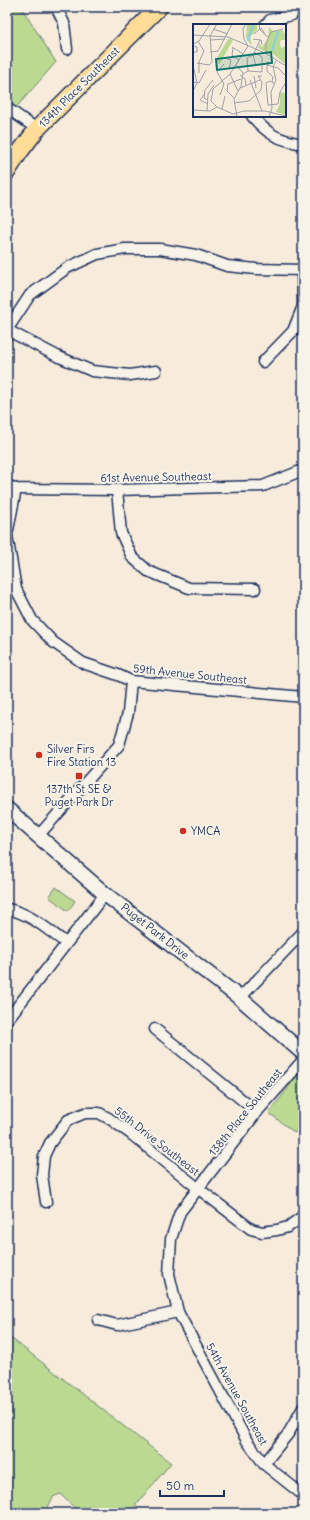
<svg xmlns="http://www.w3.org/2000/svg" width="310" height="1520" font-family="Delius,sans-serif">
<rect width="100%" height="100%" fill="#f7ebdb"/>
<filter id="ink" filterUnits="userSpaceOnUse"><feTurbulence type="fractalNoise" baseFrequency=".025" numOctaves="2"/><feDisplacementMap in="SourceGraphic" scale="8" xChannelSelector="R" yChannelSelector="G"/><feConvolveMatrix kernelMatrix="1 2 1 2 8 2 1 2 1" color-interpolation-filters="sRGB"/></filter>
<g filter="url(#ink)">
<g fill="#bcd991" stroke="#6c8478">
<path d="M7,7H21L56,62L7,118Z"/>
<path d="M56,887L75,901L68,911L49,897Z"/>
<path d="M303,1071V1122L295,1133L269,1113L300,1072Z"/>
<path d="M7,1335L171,1463L129,1513H104L97,1506L91,1513L84,1511L79,1512L60,1494L53,1497L45,1513H32L7,1509Z"/>
</g>
<g fill="none" stroke-linecap="round" stroke-linejoin="round">
<g stroke="#1b2f5e" stroke-width="13">
<g id="street">
<path d="M56,7L64,23L67,49"/>
<path d="M265,25L270,20L292,15"/>
<path d="M7,108L37,129"/>
<path d="M252,116C268,135 279,140 303,144"/>
<path d="M302,270L303,304"/>
<path d="M7,330L30,295L67,268L97,254L125,249H160L196,255L227,266L256,269L303,270"/>
<path d="M7,330L57,356L92,371L130,375L156,371"/>
<path d="M263,362L293,331L303,306"/>
<path d="M7,485L16,489L117,490L263,486L303,470"/>
<path d="M16,489L7,535L16,589L32,620L53,642L83,663L118,675L131,681L303,697"/>
<path d="M117,490L121,533L132,557L148,571L189,588L255,589"/>
<path d="M38,836L119,745L128,713L131,681"/>
<path d="M7,909C30,913 48,930 66,943"/>
<path d="M240,998L303,932"/>
<path d="M7,1020L105,894"/>
<path d="M155,1029L257,1112"/>
<path d="M303,1060L257,1112L180,1212L171,1239L169,1274L178,1312L247,1441L264,1464L303,1495"/>
<path d="M46,1202L42,1175L44,1156L50,1143L68,1120L85,1113H99L110,1119L131,1134L199,1189L251,1229L262,1232L277,1230L288,1227L303,1216"/>
<path d="M98,1320L117,1325L178,1312"/>
<path d="M264,1464L288,1434L303,1408"/>
</g>
</g>
<g stroke="#1b2f5e" stroke-width="17">
<path id="secondary" d="M7,809L105,894L240,998L303,1053"/>
</g>
<g stroke="#1b2f5e" stroke-width="19">
<path id="primary" d="M7,172L19,153L37,129L159,7"/>
</g>
<use href="#street" stroke="#f7f3e8" stroke-width="10"/>
<use href="#secondary" stroke="#f7f3e8" stroke-width="14"/>
<use href="#primary" stroke="#ffdd96" stroke-width="16"/>
</g>
</g>
<g fill="#c8321e" stroke="#f7f3e8" stroke-width="1.5">
<circle cx="39" cy="755" r="4"/>
<rect x="75" y="772" width="8" height="8" rx="2"/>
<circle cx="183" cy="831" r="4"/>
</g>
<g text-anchor="middle" dominant-baseline="central" stroke-width="4" stroke-linejoin="round" paint-order="stroke">
<g font-size="11" fill="#1b2f5e" stroke="#f7f3e8">
<text transform="translate(79 87) rotate(-45)">134th Place Southeast</text>
<text transform="translate(156 477) rotate(-1)">61st Avenue Southeast</text>
<text transform="translate(190 674) rotate(6)">59th Avenue Southeast</text>
<text transform="translate(155 931) rotate(38)">Puget Park Drive</text>
<text transform="translate(245 1112) rotate(-51)">138th Place Southeast</text>
<text transform="translate(157 1141) rotate(38)">55th Drive Southeast</text>
<text transform="translate(237 1394) rotate(61)">54th Avenue Southeast</text>
</g>
<g font-size="11" fill="#1b2f5e" stroke="#f7f3e8" text-anchor="start">
<text x="47" y="749">Silver Firs<tspan x="47" dy="13">Fire Station 13</tspan></text>
<text x="79" y="789" text-anchor="middle">137th St SE &amp;<tspan x="79" dy="13">Puget Park Dr</tspan></text>
<text x="191" y="831">YMCA</text>
</g>
</g>
<g transform="translate(193 24)">
<rect width="93" height="93" fill="#f7ebdb"/>
<path d="M54,0H64V6L57,13L59,22L53,14ZM76,3L80,7L89,6L93,11L92,16H88L87,19L88,24L93,22L92,40L79,29L76,30L65,24L66,19L69,23L75,15ZM36,14L40,16L26,41L23,35ZM87,68L93,69V91L83,88L87,80Z" fill="#bcd991"/>
<path fill="none" stroke="#8acdeb" stroke-width="2" d="M55,17L60,0M79,27L85,7"/>
<path fill="none" stroke="#9fa0a9" stroke-width="1" d="M53,0L50,5L51,15L55,22L37,50L20,65L18,77L24,83L40,90L51,87H72L93,92M66,0L67,6L76,14M20,5L35,10M61,10L68,4L72,10M0,11L35,13L72,29L93,42M17,12L24,0M60,15L68,16L69,21M17,16L32,15M5,17L11,27L6,38V49M0,20L6,17L17,0M0,22L4,23V28H0M39,23L50,30M40,24L39,31L46,36M17,28L25,27L39,0M73,30V19L78,8L90,5M34,35L38,36L36,45M4,39L16,41L19,38L17,11M78,39L74,38V47L80,53L79,58M0,41L4,59L0,67M43,41L50,49L48,62L41,75L44,93M74,41L85,44L93,52M63,42L60,31L67,16M55,47L54,34L60,31M37,50L45,67M50,50L55,47L69,48V33L61,28M47,51L52,55L53,61M61,52L63,64M57,56L69,87M0,58L6,59L13,46M82,60L77,57L73,59L75,81L85,80L87,68L93,58M47,64L67,56M12,69L7,76L15,80M27,71L31,60L24,48L31,40M41,74L34,67L35,60L48,55M15,76L11,74L12,66L20,56M41,79L56,77L68,66L69,58L65,52H69M29,85L32,72M0,86L17,87L24,83M14,87L15,70L21,61M76,93L79,84L78,68L83,56L80,43L83,37"/>
<path fill="#0f766e" fill-opacity="0.15" stroke="#0f766e" stroke-width="2" d="M78,28L79,39L24,46L23,35Z"/>
<rect width="93" height="93" fill="none" stroke="#1b2f5e" stroke-width="2"/>
</g>
<rect width="310" height="1520" fill="none" stroke="#f7f3e8" stroke-width="24"/>
<rect x="12" y="12" width="286" height="1496" fill="none" stroke="#1b2f5e" stroke-width="1.5" filter="url(#ink)"/>
<path d="M160 1490v6h64v-6" fill="none" stroke="#1b2f5e" stroke-width="2"/>
<text x="166" y="1490" font-size="12" fill="#1b2f5e" stroke="#f7f3e8" stroke-width="3" paint-order="stroke">50 m</text>
</svg>
